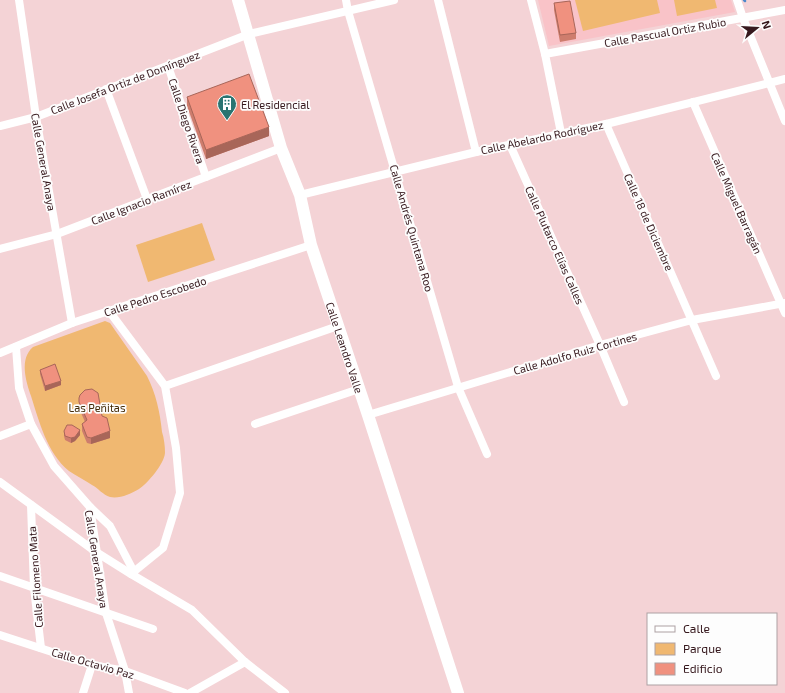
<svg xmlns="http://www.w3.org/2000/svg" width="785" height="693" font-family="'Exo 2',sans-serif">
<rect width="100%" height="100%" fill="#f4d3d6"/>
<path fill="#f9c3c8" d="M538,0H731L735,12L549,46Z"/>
<g fill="#f0b871">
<path d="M575,0H657L660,13L583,31Z"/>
<path d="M674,0H715L717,8L677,16Z"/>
<path d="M202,223L215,260L148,282L136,245Z"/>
<path d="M105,321L110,323L147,376C156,394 160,412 162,432C164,438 165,446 165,453C164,464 148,483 139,489C131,494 119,499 110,497C103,495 98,488 92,485C85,480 76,476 69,471C47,453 39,421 31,396C26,381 19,359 33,347Z"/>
</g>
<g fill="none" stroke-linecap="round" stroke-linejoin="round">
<path stroke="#4c89cb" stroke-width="2.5" d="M744,0L745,1"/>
<g stroke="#fff" stroke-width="8">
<path d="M19,0L36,117L72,323"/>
<path d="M346,0L348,11L458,387L487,454"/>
<path d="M438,0L476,152"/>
<path d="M531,0L545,54L561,133"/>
<path d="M737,0L743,18L785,121"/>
<path d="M545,54L785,10"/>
<path d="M168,66L206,177"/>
<path d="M106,89L147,199"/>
<path d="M693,102L785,313"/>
<path d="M606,124L716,376"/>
<path d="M0,126L36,117L249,34L394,0"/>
<path d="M510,145L600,345L624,402"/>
<path d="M300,195L476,152L606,124L785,79"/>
<path d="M0,249L57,234L281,148"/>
<path d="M109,311L165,386L176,448L180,493L163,548L131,574"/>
<path d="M16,347L19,388L31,424L54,466L90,507L106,613L125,671L129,693"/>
<path d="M0,353L72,323L311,245"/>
<path d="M165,386L338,326"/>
<path d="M368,415L600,345L692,320L785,303"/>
<path d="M255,424L359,389"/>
<path d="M0,436L31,424"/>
<path d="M0,482L96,552L131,574L192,610L245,662L285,693"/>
<path d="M31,505L34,588L41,648"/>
<path d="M90,507L110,526L134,572"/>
<path d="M0,576L153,629"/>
<path d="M0,635L92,665L125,671L185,693"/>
<path d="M83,693L92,665"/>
<path d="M190,693L245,662"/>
</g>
<path stroke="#fff" stroke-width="12" id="s1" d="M238,0L281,148L300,195L311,245L368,415L458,693"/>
</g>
<g fill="#ce7d6d">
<path d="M554,3L576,33V39L560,42L554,10Z"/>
<path d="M187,97L269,136L206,159L187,106Z"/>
<path d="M40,370L61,385L45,391L40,374Z"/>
<path d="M79,398L110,438L91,444L87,443L82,431V424L85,422L79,408Z"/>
<path d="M64,431L80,435L75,441L71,443L65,440L64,436Z"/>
</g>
<g fill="#a86659">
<path d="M269,127V136L206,159V150Z"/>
<path d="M61,381V385L45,391V386Z"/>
<path d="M80,430V435L75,441L71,443V438Z"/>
<path d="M110,431V438L91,444V438Z"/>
</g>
<g fill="#f0917f" stroke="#a86659">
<path d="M570,1L576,33L560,35L554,3Z"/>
<path d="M249,74L269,127L206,150L187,97Z"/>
<path d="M55,364L61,381L45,386L40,370Z"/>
<path d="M92,389L98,393L102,416L107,418L110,431L91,438L87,437L82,424L87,420L79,402V398L80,395L85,390Z"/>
<path d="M67,425H72L80,430L75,437L71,438L65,436L64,431Z"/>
</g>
<defs>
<g id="building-pin" transform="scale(1)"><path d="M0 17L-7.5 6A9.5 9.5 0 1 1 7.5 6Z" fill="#2a7471" stroke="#fdfdfd"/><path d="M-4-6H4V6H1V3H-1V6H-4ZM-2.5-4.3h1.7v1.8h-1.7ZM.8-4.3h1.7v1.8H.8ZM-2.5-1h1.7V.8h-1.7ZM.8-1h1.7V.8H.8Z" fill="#fff"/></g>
</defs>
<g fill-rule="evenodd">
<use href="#building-pin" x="227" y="104"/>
</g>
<g text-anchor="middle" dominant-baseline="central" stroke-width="3.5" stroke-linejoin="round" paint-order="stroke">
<g font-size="11" fill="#36181d" stroke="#fdfdfd">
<text transform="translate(665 32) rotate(-10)">Calle Pascual Ortiz Rubio</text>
<text transform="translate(125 82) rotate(-21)">Calle Josefa Ortiz de Domínguez</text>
<text transform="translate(187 121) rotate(71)">Calle Diego Rivera</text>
<text transform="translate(542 137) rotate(-12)">Calle Abelardo Rodríguez</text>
<text transform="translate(44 162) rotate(80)">Calle General Anaya</text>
<text transform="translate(141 202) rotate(-21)">Calle Ignacio Ramírez</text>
<text transform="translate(737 203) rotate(66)">Calle Miguel Barragán</text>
<text transform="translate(649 222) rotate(66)">Calle 18 de Diciembre</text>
<text transform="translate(412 228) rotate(74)">Calle Andrés Quintana Roo</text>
<text transform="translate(555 245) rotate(66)">Calle Plutarco Elías Calles</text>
<text transform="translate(155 296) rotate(-18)">Calle Pedro Escobedo</text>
<text stroke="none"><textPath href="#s1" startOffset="364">Calle Leandro Valle</textPath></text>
<text transform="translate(575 353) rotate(-16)">Calle Adolfo Ruiz Cortines</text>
<text transform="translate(97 559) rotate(81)">Calle General Anaya</text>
<text transform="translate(35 577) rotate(-94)">Calle Filomeno Mata</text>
<text transform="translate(93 663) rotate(16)">Calle Octavio Paz</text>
</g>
<g font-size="11" fill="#36181d" stroke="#fdfdfd" text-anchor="start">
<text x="241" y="104">El Residencial</text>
</g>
<g font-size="11" fill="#462e0b" stroke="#fdfdfd">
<text x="97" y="407">Las Peñitas</text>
</g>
</g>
<rect x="647" y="613" width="130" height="72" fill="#fdfdfd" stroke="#ada1a3"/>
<rect x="655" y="626" width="20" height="6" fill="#ffffff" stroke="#ada1a3"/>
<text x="683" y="633" font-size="12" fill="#36181d">Calle</text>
<rect x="655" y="643" width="20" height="12" fill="#f0b871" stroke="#ada1a3"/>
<text x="683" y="653" font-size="12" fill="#36181d">Parque</text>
<rect x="655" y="663" width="20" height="12" fill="#f0917f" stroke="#ada1a3"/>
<text x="683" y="673" font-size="12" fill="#36181d">Edificio</text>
<g transform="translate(757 28) rotate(72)" stroke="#fdfdfd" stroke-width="3" paint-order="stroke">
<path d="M0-3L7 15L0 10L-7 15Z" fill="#36181d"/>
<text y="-6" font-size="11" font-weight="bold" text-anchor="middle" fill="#36181d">N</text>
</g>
</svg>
